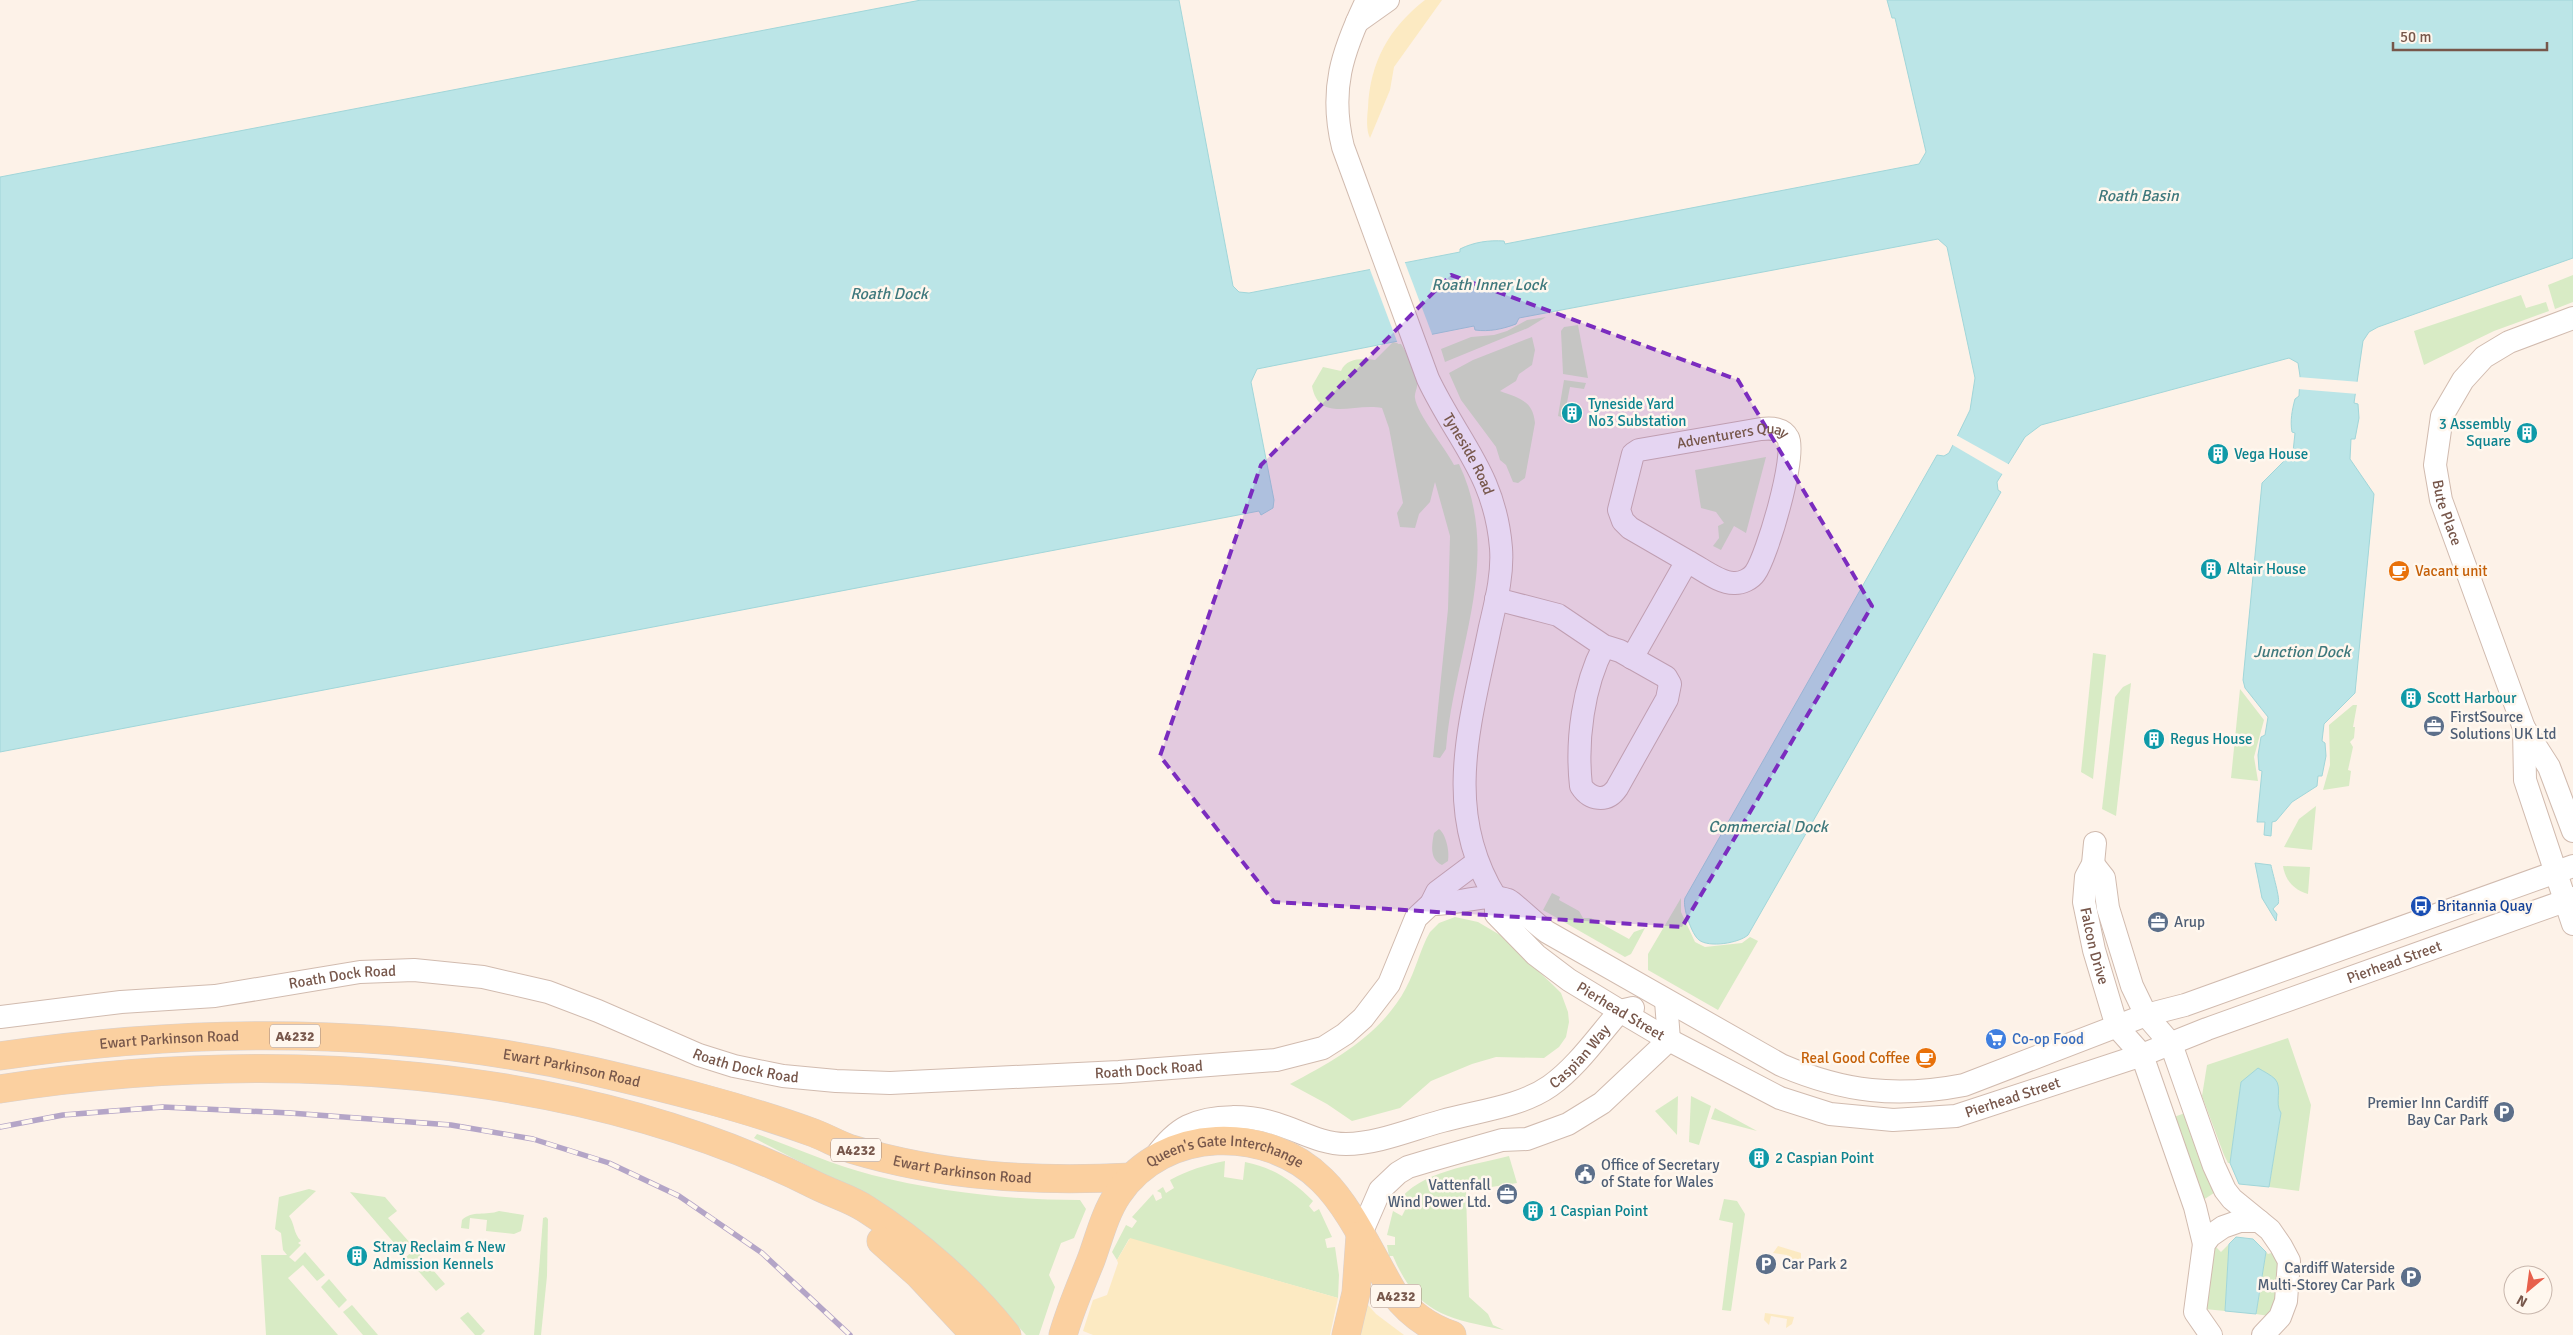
<svg xmlns="http://www.w3.org/2000/svg" width="2573" height="1335" font-family="Signika,sans-serif">
<rect width="100%" height="100%" fill="#fdf2e8"/>
<g fill="#d8ebc5">
<path d="M2573,275V302L2555,309L2548,285Z"/>
<path d="M2521,295L2526,308L2546,302L2549,311L2494,331L2424,365L2414,331Z"/>
<path d="M1546,317L1528,328L1445,362L1441,349L1471,337L1494,335L1507,331L1527,320Z"/>
<path d="M1578,325L1588,378L1563,374L1561,331L1564,327Z"/>
<path d="M1532,337L1535,350L1532,365L1519,374L1516,381L1500,391C1518,398 1533,400 1535,423L1525,478L1518,483L1513,482L1506,465L1500,460L1496,447L1461,400L1449,373L1473,360Z"/>
<path d="M1393,342L1401,344C1406,351 1417,374 1417,383C1418,388 1414,393 1415,398C1417,414 1446,449 1454,465L1459,464C1504,559 1454,651 1446,749L1440,758L1433,757L1448,609L1450,536L1435,482L1430,502L1419,514L1415,528L1400,527L1397,513L1403,503L1389,428L1382,408C1355,402 1319,424 1312,386L1323,367L1341,371C1346,358 1363,358 1375,360Z"/>
<path d="M1564,380L1586,383L1584,389L1570,387L1564,418L1558,416Z"/>
<path d="M1766,457L1746,533L1734,526L1721,550L1713,546L1719,538L1718,526L1724,523L1716,512L1701,508L1695,470Z"/>
<path d="M2093,653L2106,655L2093,779L2081,772Z"/>
<path d="M2131,683L2116,816L2102,809L2115,697L2123,687Z"/>
<path d="M2240,689L2264,720L2254,757L2258,781L2231,778Z"/>
<path d="M2353,705H2357L2353,727H2355L2354,738L2350,742L2353,747L2348,770L2351,771L2349,786L2323,790L2330,765L2329,725Z"/>
<path d="M2316,806L2312,850L2284,847L2299,819Z"/>
<path d="M1439,829C1446,834 1450,852 1448,861L1442,865C1429,859 1432,844 1434,833Z"/>
<path d="M2283,866L2310,867L2308,894C2294,890 2285,880 2283,866Z"/>
<path d="M1552,893L1560,897L1559,900L1579,911L1583,918H1591L1629,939L1634,932L1645,928L1631,954L1625,957L1543,910Z"/>
<path d="M1681,898V912L1695,942L1705,947L1742,943L1750,937L1758,941L1718,1010L1648,970V954Z"/>
<path d="M1455,917L1478,922L1500,935L1553,985L1561,993L1568,1012L1569,1022L1566,1037L1559,1047L1544,1058L1496,1057L1472,1064L1431,1081L1400,1108L1352,1121L1327,1104L1290,1084C1335,1060 1381,1035 1406,988C1416,970 1420,949 1430,932L1439,923Z"/>
<path d="M2288,1038L2311,1105L2299,1191L2269,1187L2281,1114L2277,1108L2278,1085L2241,1082L2230,1163H2228L2224,1155L2202,1096L2207,1065Z"/>
<path d="M1678,1096L1677,1135L1655,1111Z"/>
<path d="M1691,1096L1711,1106L1699,1145L1689,1142Z"/>
<path d="M1715,1108L1757,1131L1711,1119Z"/>
<path d="M2185,1113L2209,1182L2214,1193L2203,1200L2174,1117Z"/>
<path d="M757,1134C795,1148 833,1165 872,1175C940,1192 1010,1200 1080,1200L1086,1209L1074,1238L1061,1243L1049,1275L1055,1287L1039,1335H1026L985,1290L847,1186L754,1138Z"/>
<path d="M1509,1156L1517,1183L1466,1191L1469,1297L1488,1314L1493,1325L1504,1330C1447,1318 1418,1315 1393,1256H1389L1387,1245H1395V1237L1387,1235L1393,1211L1402,1216L1406,1208L1397,1203C1420,1170 1472,1166 1509,1156Z"/>
<path d="M1225,1161L1224,1177L1243,1180L1245,1162C1274,1168 1293,1181 1313,1201L1309,1206L1314,1212L1319,1209L1332,1237L1325,1239L1327,1248L1335,1247L1339,1275L1338,1298L1129,1239L1117,1260L1112,1252L1126,1225L1132,1228L1137,1221L1132,1217L1153,1194L1156,1201L1162,1198L1161,1193L1157,1191L1163,1187L1166,1193L1174,1188L1170,1180C1188,1170 1205,1165 1225,1161Z"/>
<path d="M309,1189L316,1191L289,1216C295,1224 293,1233 301,1241L298,1243L301,1245L289,1257L295,1262L305,1252L325,1275L317,1281L303,1265L288,1278L338,1335H266L261,1255H287L283,1250L281,1233L275,1229L279,1197Z"/>
<path d="M350,1192L385,1197L397,1211L388,1218L411,1244L402,1252Z"/>
<path d="M1724,1199L1737,1201L1745,1214L1731,1311L1722,1310L1733,1223L1719,1220Z"/>
<path d="M499,1211L524,1215L521,1231L514,1234L486,1231L487,1220L470,1218L469,1229L461,1228L462,1220C472,1210 486,1216 499,1211Z"/>
<path d="M546,1217L548,1219L547,1276L541,1335H534L543,1218Z"/>
<path d="M2229,1244L2225,1311L2205,1309L2209,1263L2215,1246L2221,1252Z"/>
<path d="M415,1249L445,1284L436,1291L406,1257Z"/>
<path d="M2266,1252L2268,1254L2275,1252C2285,1273 2277,1295 2269,1316L2256,1314Z"/>
<path d="M329,1279L347,1300L339,1308L321,1287Z"/>
<path d="M352,1305L378,1335H363L343,1312Z"/>
<path d="M468,1312L485,1331L481,1335H475L460,1318Z"/>
</g>
<g fill="#fceac2">
<path d="M1425,0H1442L1394,67L1390,90L1370,138C1366,130 1367,117 1368,108C1370,62 1389,28 1425,0Z"/>
<path d="M1130,1238L1338,1298L1330,1335H1093L1083,1331L1093,1300L1107,1295L1118,1263L1117,1260Z"/>
<path d="M1778,1246L1801,1253V1266L1787,1263V1255L1773,1253Z"/>
<path d="M1367,1304L1376,1314L1404,1335H1356Z"/>
<path d="M1765,1313L1794,1317L1792,1324L1786,1328L1787,1319L1771,1316L1769,1325L1764,1320Z"/>
</g>
<g fill="#bbe5e7" stroke="#a1d6d9">
<path d="M921,0H1179L1233,286L1239,292L1249,293L1460,252V249C1474,242 1489,240 1504,241L1505,244L1919,164L1926,152L1895,18H1892L1887,0H2573V258L2378,327L2369,332L2363,341L2354,403L2358,404L2359,418L2355,439H2351L2350,459L2374,494L2355,693L2324,724L2322,741L2325,743L2326,756L2322,776H2318L2317,786L2292,802L2276,821L2272,822L2271,836L2264,835L2265,822H2257L2262,771L2259,770L2258,755L2261,737L2265,735L2268,717L2245,688L2243,680L2262,483L2293,452L2295,433L2292,432C2290,421 2292,410 2295,399L2299,396L2300,376L2298,363L2289,358L2041,425L2025,437L1997,482L1998,490L2001,492L1748,935C1739,943 1709,948 1699,940C1692,935 1682,907 1685,898L1937,455L1944,456L1949,453L1970,410L1975,378L1947,247L1938,239L1519,318L1516,324C1503,329 1489,332 1475,330L1474,326L1257,369L1251,382L1274,500L1273,508L1261,515L1259,511L0,752V177Z"/>
<path d="M2255,863L2271,865C2272,872 2281,900 2278,904C2276,906 2274,907 2273,909L2277,914L2276,921L2262,898Z"/>
<path d="M2258,1068C2263,1071 2271,1075 2275,1079C2283,1088 2274,1103 2281,1113L2269,1187L2239,1184L2230,1163L2241,1082Z"/>
<path d="M2236,1237L2253,1239L2266,1252L2256,1314L2225,1311L2229,1244Z"/>
</g>
<g fill="#fdf2e8">
<path d="M1404,260L1433,337L1398,344L1369,267Z"/>
<path d="M2298,374V377L2360,382L2358,394L2297,389Z"/>
<path d="M1956,435L2010,465L2004,475L1951,444Z"/>
</g>
<g fill="none" stroke-linecap="round" stroke-linejoin="round">
<g stroke="#d1bbaf" stroke-width="24">
<g id="minor">
<path id="s1" d="M1367,0C1342,52 1329,90 1343,147L1428,379C1458,442 1495,474 1501,548C1503,575 1496,601 1490,627C1471,721 1441,810 1496,898"/>
<path d="M1357,22L1388,0"/>
<path id="s2" d="M2573,318L2509,342L2484,357L2463,380L2442,416L2435,465L2441,500L2524,728L2549,767L2573,831"/>
<path d="M1496,599L1558,615L1604,646L1620,651L1666,677L1670,684L1667,699L1617,788C1607,803 1590,800 1581,786C1576,741 1583,686 1604,646"/>
<path id="s3" d="M1632,658L1687,561L1630,528L1623,521L1619,510L1633,454L1639,450L1761,429C1772,428 1783,428 1788,438C1797,454 1767,557 1755,573C1751,579 1742,583 1735,583C1720,584 1701,568 1687,561"/>
<path d="M2524,728L2525,780L2573,924"/>
<path id="s4" d="M2095,843L2093,864L2086,877L2084,902L2094,950L2117,1027L2142,1055L2195,1207L2204,1244"/>
<path d="M2093,864L2104,878L2108,908L2132,986L2146,1015L2171,1044L2214,1166L2225,1190L2232,1199L2259,1221"/>
<path id="s5" d="M1496,898V914L1536,955L1569,980L1620,1011L1669,1040L1780,1098L1830,1114L1893,1120L1956,1116L2142,1055L2207,1029L2573,898"/>
<path d="M1431,904C1454,905 1487,892 1508,900C1512,901 1539,927 1547,932L1781,1065C1844,1092 1897,1098 1964,1085L2146,1015L2185,1005L2573,866"/>
<path id="s6" d="M0,1017L121,1002L215,996L360,972L414,970L483,977L548,992L598,1011L699,1055L734,1066L783,1076L836,1081L890,1083L1119,1072L1276,1060L1323,1048L1345,1034L1363,1018L1389,984L1416,918L1431,904L1437,892L1477,862"/>
<path id="s7" d="M1155,1157C1163,1146 1174,1133 1188,1126C1213,1114 1250,1115 1277,1124C1300,1131 1321,1144 1346,1144C1377,1144 1412,1129 1442,1121C1477,1111 1520,1107 1550,1086C1577,1067 1598,1036 1620,1011L1633,1008"/>
<path d="M1360,1236L1380,1190L1398,1173L1408,1167L1428,1161L1502,1140L1527,1139L1568,1124L1602,1103L1669,1040L1666,1001"/>
<path d="M2211,1335L2195,1312L2204,1244L2210,1236L2223,1227L2240,1221H2259L2270,1230L2281,1246L2289,1261L2286,1301L2280,1317L2263,1335"/>
</g>
</g>
<g stroke="#d9d0cd" stroke-width="29">
<g id="major">
<path id="s8" d="M0,1056C196,1027 398,1027 592,1071C666,1088 743,1107 814,1133C827,1138 839,1145 851,1149C944,1177 1036,1182 1132,1177"/>
<path d="M0,1089C265,1048 574,1064 817,1186C833,1194 851,1199 866,1209C918,1242 969,1287 1007,1335"/>
<path d="M881,1241L919,1275L975,1335"/>
<path id="s9" d="M1063,1335C1070,1310 1081,1285 1091,1260C1099,1238 1105,1213 1118,1194C1164,1126 1267,1125 1322,1180C1351,1208 1372,1257 1393,1292C1409,1313 1427,1327 1452,1335"/>
<path d="M1346,1335L1356,1293L1360,1236"/>
</g>
</g>
<use href="#minor" stroke="#fff" stroke-width="22"/>
<use href="#major" stroke="#fbd0a0" stroke-width="28"/>
<g stroke="#b4a5c7" stroke-width="5.5">
<path id="rail" d="M0,1127L63,1115L163,1107L290,1113L451,1125L533,1139L609,1163L679,1196L762,1253L850,1335"/>
</g>
<use href="#rail" stroke="#fff7ee" stroke-width="4" stroke-dasharray="11" stroke-linecap="butt"/>
</g>
<path fill="#7b2cbf" fill-opacity="0.2" stroke="#7b2cbf" stroke-width="4" stroke-dasharray="10 6" stroke-linejoin="round" d="M1451,275L1738,380L1872,606L1682,927L1274,902L1160,756L1261,465Z"/>
<defs>
<g id="building-disc" transform="scale(1.125)"><circle r="9.5" fill="#0f9aa8" stroke="#fff7ee"/><path d="M-4-6H4V6H1V3H-1V6H-4ZM-2.5-4.3h1.7v1.8h-1.7ZM.8-4.3h1.7v1.8H.8ZM-2.5-1h1.7V.8h-1.7ZM.8-1h1.7V.8H.8Z" fill="#fff"/></g>
<g id="cafe-disc" transform="scale(1.125)"><circle r="9.5" fill="#e8710a" stroke="#fff7ee"/><path d="M-5.5-4.5H6V0H3Q3 3.5 0 3.5H-2.5Q-5.5 3.5-5.5 0ZM3-3.2v2h1.7v-2ZM-6 4.5H4V6H-6Z" fill="#fff"/></g>
<g id="office-disc" transform="scale(1.125)"><circle r="9.5" fill="#5c6f8a" stroke="#fff7ee"/><path d="M-6-3h4V-5.5h4V-3h4V5H-6ZM-1-4.5V-3h2v-1.5ZM-6 0V1H6V0Z" fill="#fff"/></g>
<g id="bus-disc" transform="scale(1.125)"><circle r="9.5" fill="#1a4fb4" stroke="#fff7ee"/><path d="M-5-6H5V4H4V6H2V4H-2V6H-4V4H-5ZM-3.5-4V0h7V-4ZM-3.5 1.2v1.5H-2V1.2ZM2 1.2v1.5H3.5V1.2Z" fill="#fff"/></g>
<g id="supermarket-disc" transform="scale(1.125)"><circle r="9.5" fill="#3f7fe0" stroke="#fff7ee"/><path d="M-6-5.5h2.5l.6 2H6L4.5 2H-2.5L-4.4-4H-6ZM-1.5 3.2a1.3 1.3 0 1 0 .1 0ZM3 3.2a1.3 1.3 0 1 0 .1 0Z" fill="#fff"/></g>
<g id="parking-disc" transform="scale(1.125)"><circle r="9.5" fill="#5c6f8a" stroke="#fff7ee"/><path d="M-3.5-5.5H1a3.5 3.5 0 0 1 0 7H-1V5.5H-3.5ZM-1-3.4V-.6H.8a1.4 1.4 0 0 0 0-2.8Z" fill="#fff"/></g>
<g id="civic-disc" transform="scale(1.125)"><circle r="9.5" fill="#5c6f8a" stroke="#fff7ee"/><path d="M-.6-6.5H3V-4.5H.6V-3L4-1V1h2V6H-6V1h2V-1L-.6-3ZM-1.2 2.5V6h2.4V2.5Z" fill="#fff"/></g>
</defs>
<g fill-rule="evenodd">
<use href="#building-disc" x="1572" y="413"/>
<use href="#building-disc" x="2527" y="433"/>
<use href="#building-disc" x="2218" y="454"/>
<use href="#building-disc" x="2211" y="569"/>
<use href="#cafe-disc" x="2399" y="571"/>
<use href="#building-disc" x="2411" y="698"/>
<use href="#office-disc" x="2434" y="726"/>
<use href="#building-disc" x="2154" y="739"/>
<use href="#bus-disc" x="2421" y="906"/>
<use href="#office-disc" x="2158" y="922"/>
<use href="#supermarket-disc" x="1996" y="1039"/>
<use href="#cafe-disc" x="1926" y="1058"/>
<use href="#parking-disc" x="2504" y="1112"/>
<use href="#building-disc" x="1759" y="1158"/>
<use href="#civic-disc" x="1585" y="1174"/>
<use href="#office-disc" x="1507" y="1194"/>
<use href="#building-disc" x="1533" y="1211"/>
<use href="#building-disc" x="357" y="1256"/>
<use href="#parking-disc" x="1766" y="1264"/>
<use href="#parking-disc" x="2411" y="1277"/>
</g>
<g text-anchor="middle" dominant-baseline="central" stroke-width="5" stroke-linejoin="round" paint-order="stroke">
<g fill="#fff7ee" stroke="#a0877c" stroke-width="1">
<rect x="270" y="1024.5" width="50" height="23" rx="4"/>
<rect x="831" y="1138.5" width="50" height="23" rx="4"/>
<rect x="1371" y="1284.5" width="50" height="23" rx="4"/>
</g>
<g font-size="14" font-weight="bold" fill="#77574b">
<text x="295" y="1036">A4232</text>
<text x="856" y="1150">A4232</text>
<text x="1396" y="1296">A4232</text>
</g>
<g font-size="15" fill="#0d838f" stroke="#fff7ee" text-anchor="start">
<text x="1588" y="404">Tyneside Yard<tspan x="1588" dy="17">No3 Substation</tspan></text>
<text x="2511" y="424" text-anchor="end">3 Assembly<tspan x="2511" dy="17">Square</tspan></text>
<text x="2234" y="454">Vega House</text>
<text x="2227" y="569">Altair House</text>
<text x="2427" y="698">Scott Harbour</text>
<text x="2170" y="739">Regus House</text>
<text x="1775" y="1158">2 Caspian Point</text>
<text x="1549" y="1211">1 Caspian Point</text>
<text x="373" y="1247">Stray Reclaim &amp; New<tspan x="373" dy="17">Admission Kennels</tspan></text>
</g>
<g font-size="15" fill="#77574b" stroke="#fff7ee">
<text stroke="none"><textPath href="#s3" startOffset="359">Adventurers Quay</textPath></text>
<text stroke="none"><textPath href="#s1" startOffset="485">Tyneside Road</textPath></text>
<text stroke="none"><textPath href="#s2" startOffset="269">Bute Place</textPath></text>
<text stroke="none"><textPath href="#s4" startOffset="106">Falcon Drive</textPath></text>
<text stroke="none"><textPath href="#s5" startOffset="1000">Pierhead Street</textPath></text>
<text stroke="none"><textPath href="#s6" startOffset="345">Roath Dock Road</textPath></text>
<text stroke="none"><textPath href="#s5" startOffset="175">Pierhead Street</textPath></text>
<text stroke="none"><textPath href="#s8" startOffset="170">Ewart Parkinson Road</textPath></text>
<text stroke="none"><textPath href="#s7" startOffset="464">Caspian Way</textPath></text>
<text stroke="none"><textPath href="#s6" startOffset="765">Roath Dock Road</textPath></text>
<text stroke="none"><textPath href="#s6" startOffset="1170">Roath Dock Road</textPath></text>
<text stroke="none"><textPath href="#s8" startOffset="575">Ewart Parkinson Road</textPath></text>
<text stroke="none"><textPath href="#s5" startOffset="595">Pierhead Street</textPath></text>
<text stroke="none"><textPath href="#s9" startOffset="276">Queen's Gate Interchange</textPath></text>
<text stroke="none"><textPath href="#s8" startOffset="980">Ewart Parkinson Road</textPath></text>
</g>
<g font-size="15" fill="#c56008" stroke="#fff7ee" text-anchor="start">
<text x="2415" y="571">Vacant unit</text>
<text x="1910" y="1058" text-anchor="end">Real Good Coffee</text>
</g>
<g font-size="15" fill="#4e5e75" stroke="#fff7ee" text-anchor="start">
<text x="2450" y="717">FirstSource<tspan x="2450" dy="17">Solutions UK Ltd</tspan></text>
<text x="2174" y="922">Arup</text>
<text x="2488" y="1103" text-anchor="end">Premier Inn Cardiff<tspan x="2488" dy="17">Bay Car Park</tspan></text>
<text x="1601" y="1165">Office of Secretary<tspan x="1601" dy="17">of State for Wales</tspan></text>
<text x="1491" y="1185" text-anchor="end">Vattenfall<tspan x="1491" dy="17">Wind Power Ltd.</tspan></text>
<text x="1782" y="1264">Car Park 2</text>
<text x="2395" y="1268" text-anchor="end">Cardiff Waterside<tspan x="2395" dy="17">Multi-Storey Car Park</tspan></text>
</g>
<g font-size="15" fill="#164399" stroke="#fff7ee" text-anchor="start">
<text x="2437" y="906">Britannia Quay</text>
</g>
<g font-size="15" fill="#366cbe" stroke="#fff7ee" text-anchor="start">
<text x="2012" y="1039">Co-op Food</text>
</g>
<g font-size="16" font-style="italic" fill="#3e787c" stroke="#fff7ee">
<text x="2138" y="196">Roath Basin</text>
<text x="1489" y="285">Roath Inner Lock</text>
<text x="889" y="294">Roath Dock</text>
<text x="2302" y="652">Junction Dock</text>
<text x="1768" y="827">Commercial Dock</text>
</g>
</g>
<g transform="translate(2528 1290) rotate(209)"><circle r="24" fill="#fff7ee" stroke="#c9b7ad"/>
<path d="M0-4L9 19L0 12L-9 19Z" fill="#e7604c"/>
<text y="-8" font-size="14" font-weight="bold" text-anchor="middle" fill="#77574b">N</text>
</g>
<path d="M2393 42v8h154v-8" fill="none" stroke="#77574b" stroke-width="2.5"/>
<text x="2400" y="42" font-size="15" fill="#77574b" stroke="#fff7ee" stroke-width="4" paint-order="stroke">50 m</text>
</svg>
